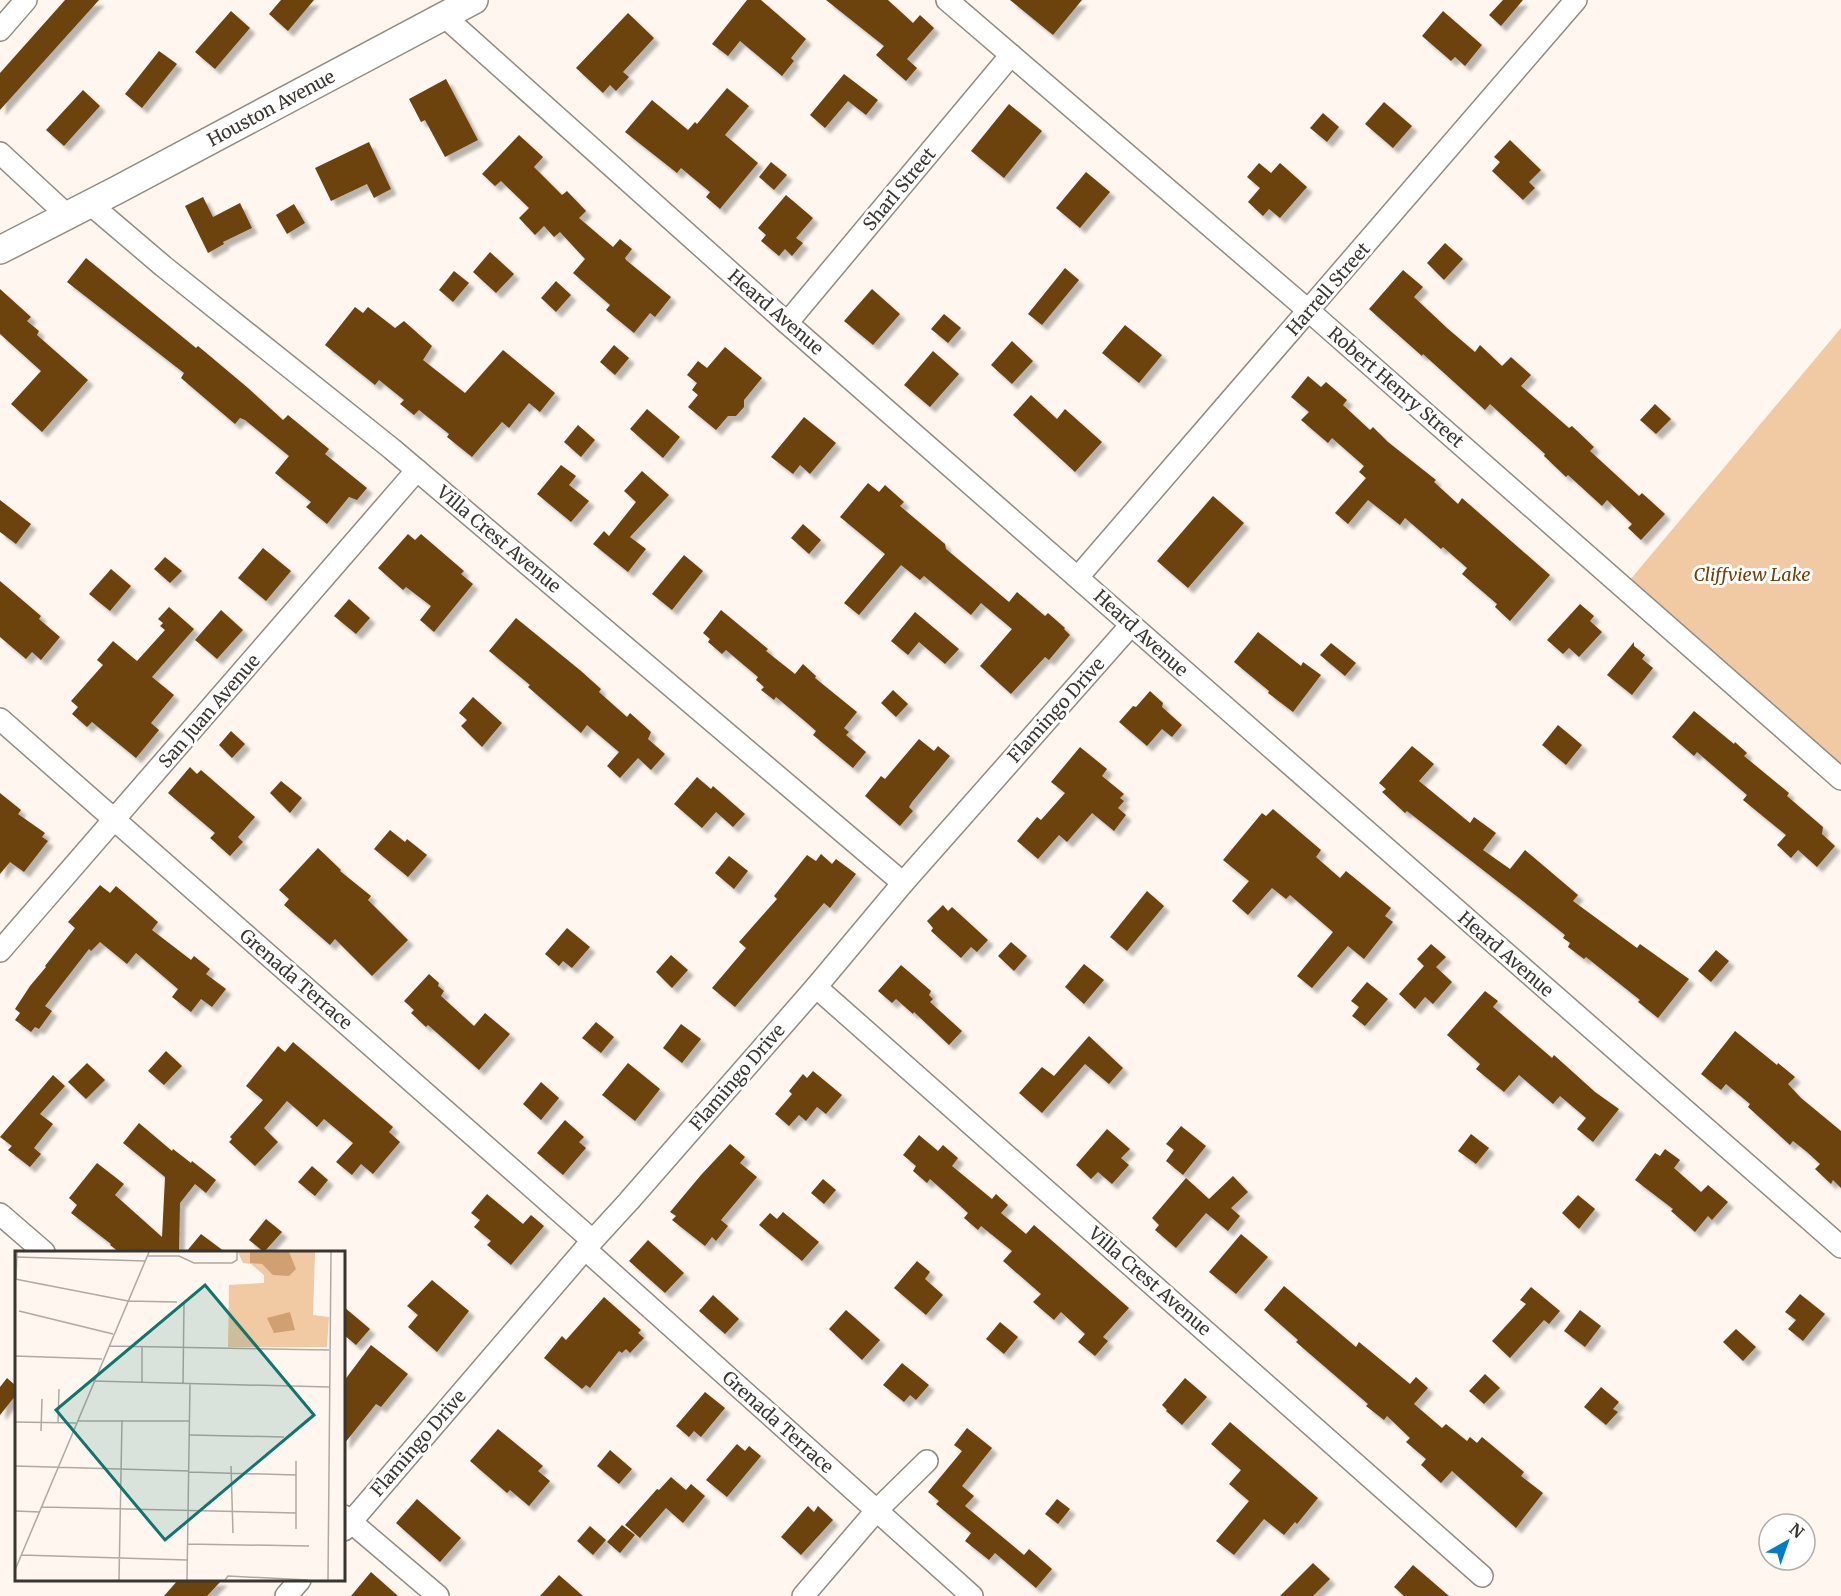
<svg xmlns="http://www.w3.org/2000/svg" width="1841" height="1596" font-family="Merriweather,serif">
<defs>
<filter id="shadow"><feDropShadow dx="5.5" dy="5.5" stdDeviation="1.5" flood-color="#0004"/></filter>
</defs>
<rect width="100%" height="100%" fill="#fef6ef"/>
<path fill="#f1c9a2" d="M1841,328V767L1625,586Z"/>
<g fill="#6c4211" filter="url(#shadow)">
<path d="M65,0H99L0,110V73Z"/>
<path d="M281,0H314L288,31L269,14Z"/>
<path d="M747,0H761L806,39L791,58L794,61L782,76L740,41L728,56L712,44Z"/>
<path d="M826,0H888L913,23L920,15L934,28L907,59L917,68L906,81L876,55L884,46Z"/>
<path d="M1010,0H1082L1053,35Z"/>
<path d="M1503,0H1523L1501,26L1489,15Z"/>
<path d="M231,11L250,28L215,69L195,52Z"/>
<path d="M1443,11L1482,45L1465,66L1455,57L1451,61L1422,36Z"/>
<path d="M628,13L654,38L623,72L629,77L616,91L610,85L603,93L576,68Z"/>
<path d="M159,51L177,64L142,108L125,94Z"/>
<path d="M844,74L878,100L866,115L848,101L825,128L810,115Z"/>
<path d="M446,79L478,140L445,157L425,120L421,122L409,99Z"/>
<path d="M727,88L749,106L725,135L758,163L720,209L706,197L710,192L681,168L677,173L625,132L652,100L688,130L695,122L697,124Z"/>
<path d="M83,90L100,106L64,146L46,130Z"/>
<path d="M1384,102L1412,126L1393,148L1365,124Z"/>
<path d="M1009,104L1042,131L1004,178L971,151Z"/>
<path d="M1323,113L1339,127L1327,142L1310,128Z"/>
<path d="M519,135L543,157L534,167L562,195L567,191L586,211L579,218L613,247L620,239L632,249L625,258L626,260L671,297L655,317L650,313L634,333L606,310L610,305L573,273L585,259L560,232L554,237L544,226L535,235L519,218L529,208L501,181L495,186L482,174Z"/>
<path d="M1510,140L1541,170L1529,182L1535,188L1523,200L1492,171L1500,162L1494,157Z"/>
<path d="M369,142L391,189L374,198L367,184L331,201L315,168Z"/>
<path d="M771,162L787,175L774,190L759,177Z"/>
<path d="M1259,163L1271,173L1280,163L1307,187L1280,218L1269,209L1263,216L1248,202L1260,188L1247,177Z"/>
<path d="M1086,172L1110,192L1080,228L1056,208Z"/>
<path d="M786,195L813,218L796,238L803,243L792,256L785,249L779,256L761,241L766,235L758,228Z"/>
<path d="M203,197L213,217L240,203L252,228L223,242L224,244L208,253L185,206Z"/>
<path d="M294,204L305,223L287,234L276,215Z"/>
<path d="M1445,243L1463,259L1444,280L1427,263Z"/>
<path d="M490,252L514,274L496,293L473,272Z"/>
<path d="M86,258L196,348L198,346L248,388L283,420L288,415L329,449L325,454L367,488L357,500L349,497L327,524L306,507L311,502L275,473L289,456L245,420L240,418L235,424L181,378L184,373L67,282Z"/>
<path d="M1065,268L1079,280L1042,325L1028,314Z"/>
<path d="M1403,270L1423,287L1414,297L1447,328L1475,352L1480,345L1502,366L1511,357L1531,375L1521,386L1569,428L1572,426L1594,447L1590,451L1639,496L1642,493L1665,514L1641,540L1628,528L1632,524L1607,500L1602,506L1568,475L1566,477L1544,456L1545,454L1490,404L1485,410L1423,354L1422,356L1369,309Z"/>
<path d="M454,271L469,283L453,302L439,290Z"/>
<path d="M556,281L571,295L556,312L541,298Z"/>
<path d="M0,289L31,317L27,321L39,331L37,335L88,380L42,432L11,404L41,371L0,334Z"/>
<path d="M872,289L900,314L873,345L844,321Z"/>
<path d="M355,307L363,313L368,307L395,328L404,321L432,346L423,360L465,393L503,350L555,393L540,412L529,403L509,428L502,422L472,457L447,437L449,434L419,410L414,415L400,404L404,400L379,380L375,385L325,345Z"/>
<path d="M944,314L961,328L948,343L931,329Z"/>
<path d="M1125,325L1162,355L1139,383L1102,353Z"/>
<path d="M1012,341L1033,361L1012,384L991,365Z"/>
<path d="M614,345L629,358L615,375L600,362Z"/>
<path d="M725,347L762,378L744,400V407L736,416H728L716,430L688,407L698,395L692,390L697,383L687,375L698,361L707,368Z"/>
<path d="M933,351L959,374L930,407L904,385Z"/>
<path d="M1308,376L1321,387L1326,382L1347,400L1343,405L1370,430L1373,427L1388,442L1436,480L1434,482L1458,504L1462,498L1550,575L1510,621L1495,607L1497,604L1462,574L1467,568L1443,547L1441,549L1405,518L1400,525L1368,500L1348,524L1335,513L1366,478L1359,472L1364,466L1332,438L1328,443L1301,420L1309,412L1291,397Z"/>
<path d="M1031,395L1057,419L1065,409L1102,442L1075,472L1013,415Z"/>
<path d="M1655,404L1671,419L1656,434L1640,420Z"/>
<path d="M647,409L680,437L663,458L630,429Z"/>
<path d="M804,417L836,443L810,474L800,465L793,474L771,457Z"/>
<path d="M578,425L595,440L581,457L564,442Z"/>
<path d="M561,465L576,476L569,485L589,501L571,522L537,494Z"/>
<path d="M642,471L669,495L630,537L646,549L628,572L593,544L604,531L609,536L636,502L624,491Z"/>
<path d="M868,483L879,492L885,485L904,502L900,506L945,544L946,549L1009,602L1017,592L1045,616L1048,613L1065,628L1064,629L1070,635L1049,660L1045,657L1011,694L980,666L1012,629L981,603L971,615L924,576L920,580L901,565L859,615L844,603L885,554L840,517Z"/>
<path d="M1213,496L1244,523L1188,588L1157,561Z"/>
<path d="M0,500L31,524L16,544L0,532Z"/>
<path d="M803,524L821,540L809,554L791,538Z"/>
<path d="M408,534L415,540L421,534L464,571L461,574L473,584L434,632L420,620L431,606L406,587L403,590L378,568Z"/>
<path d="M263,548L291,571L266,601L238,578Z"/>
<path d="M684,555L703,571L672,610L652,594Z"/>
<path d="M165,557L182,571L170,583L154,569Z"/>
<path d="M111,569L131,586L110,611L89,594Z"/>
<path d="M0,581L41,616L39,619L60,637L41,660L32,652L26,659L0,637Z"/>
<path d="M349,599L370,618L356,634L334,616Z"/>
<path d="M1580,604L1594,616L1590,621L1602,632L1579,657L1569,648L1563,654L1547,640Z"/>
<path d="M169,607L194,629L152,677L174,695L151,723L159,730L136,758L92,722L87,727L72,714L78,707L71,701L103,665L97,660L113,641L137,661L165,630L160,626L163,623L158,619Z"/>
<path d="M221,610L243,630L217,659L195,640Z"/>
<path d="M721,610L768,649L766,651L795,674L803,664L816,676L815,678L857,712L844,728L849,732L846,735L866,752L853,768L813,735L816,731L807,723L776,697L774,700L761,690L764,687L756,680L758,677L726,650L722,654L708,642L710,639L703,633Z"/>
<path d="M915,612L959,649L945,664L919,642L908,655L891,641Z"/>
<path d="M516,618L581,671L601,689L599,692L627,717L630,713L651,732L648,739L665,754L651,770L638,758L620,778L607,766L619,752L587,725L581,733L528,687L530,685L489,651Z"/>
<path d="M1258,632L1301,666L1303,662L1321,675L1293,712L1268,693L1269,691L1234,662Z"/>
<path d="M1634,642V646L1645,655L1642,659L1653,668L1632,695L1607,675Z"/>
<path d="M1331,643L1356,663L1345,676L1320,655Z"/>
<path d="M893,690L908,704L896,717L881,703Z"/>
<path d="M1150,691L1163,703L1162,707L1182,725L1172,737L1162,729L1147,746L1119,722L1133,706L1136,707Z"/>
<path d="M473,697L502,723L482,747L461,726L467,720L459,713Z"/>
<path d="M1694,711L1734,744L1735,742L1747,753L1744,756L1789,793L1787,796L1823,827L1822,834L1835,846L1817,867L1798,850L1791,858L1777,845L1786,835L1743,800L1747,795L1697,752L1694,756L1672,737Z"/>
<path d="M1558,725L1582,745L1566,765L1542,745Z"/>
<path d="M231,731L245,744L232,758L219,745Z"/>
<path d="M919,739L934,751L938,746L950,756L912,802L909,807L913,811L900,826L865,796L881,776L885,779Z"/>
<path d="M1412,746L1434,764L1419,781L1470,823L1474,817L1496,833L1483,850L1510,869L1525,850L1578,895L1573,901L1637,948L1640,944L1689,979L1658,1018L1638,1002L1640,1000L1586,957L1584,959L1568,947L1570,943L1563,938L1565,935L1533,909L1407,811L1405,813L1382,792L1386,789L1379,783Z"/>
<path d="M1080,747L1107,769L1102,776L1124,794L1120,798L1124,801L1118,808L1126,815L1114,831L1092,813L1067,842L1059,835L1038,859L1017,841L1037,817L1041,820L1065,793L1051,782Z"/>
<path d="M190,767L197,774L201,770L255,817L238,837L243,842L230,856L210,838L215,833L168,793Z"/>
<path d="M697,777L711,789L713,786L745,814L733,827L716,812L702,828L674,804Z"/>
<path d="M281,781L302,798L290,813L270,793Z"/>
<path d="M0,793L21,810L18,814L45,833L42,837L48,841L24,872L10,862L0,874Z"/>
<path d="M1273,809L1321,850L1316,857L1340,878L1346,871L1391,908L1385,916L1393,922L1364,959L1348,946L1312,988L1297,976L1333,932L1290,895L1286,899L1272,888L1248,915L1232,901L1249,881L1223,860L1262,813L1266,816Z"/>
<path d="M390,830L405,842L407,839L427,855L408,877L374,849Z"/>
<path d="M318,848L341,870L340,871L371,896L368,900L408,940L372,976L335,939L330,945L284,905L289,899L279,890Z"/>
<path d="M821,854L832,864L836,859L856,874L830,908L824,903L735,1007L712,988L746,948L739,942L777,899L774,896L807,855L816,861Z"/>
<path d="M729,856L748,871L734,889L715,873Z"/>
<path d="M100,885L110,893L116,886L158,922L152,930L191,960L194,956L210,969L206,974L226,989L212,1007L201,999L191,1012L172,997L178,989L136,953L127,964L100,942L91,951L89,949L45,1006L52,1011L39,1029L35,1027L31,1032L15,1020L20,1013L15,1009L30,986L46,967L45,966L75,928L68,922Z"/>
<path d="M1147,891L1164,906L1127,951L1110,937Z"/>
<path d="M943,905L948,911L952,907L988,940L977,952L971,947L961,958L931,931L933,928L927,921Z"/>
<path d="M567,928L590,947L572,968L563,961L559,966L545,954Z"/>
<path d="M1011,942L1027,956L1014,971L998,956Z"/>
<path d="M1431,944L1446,957L1436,967L1452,982L1433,1004L1425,997L1415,1009L1399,994L1424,966L1417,959Z"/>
<path d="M1716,950L1729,961L1711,982L1698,971Z"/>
<path d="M671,955L688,970L672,988L656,972Z"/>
<path d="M1084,964L1104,980L1084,1004L1065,987Z"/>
<path d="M901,965L931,991L929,995L933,999L930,1002L962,1031L949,1045L914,1012L913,1014L896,999L892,1003L878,991Z"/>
<path d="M429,974L439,983L438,986L444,991L441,996L474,1026L485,1013L510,1034L479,1070L428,1025L426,1027L411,1013L414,1010L404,1001Z"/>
<path d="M1367,982L1388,999L1365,1026L1352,1016L1359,1007L1351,1001Z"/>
<path d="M1485,991L1498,1001L1493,1007L1552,1058L1554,1055L1595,1092L1619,1109L1593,1142L1577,1129L1586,1118L1560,1096L1553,1104L1519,1075L1504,1092L1476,1069L1480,1064L1447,1035Z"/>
<path d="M596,1022L614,1037L601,1053L582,1038Z"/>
<path d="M681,1024L701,1039L682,1063L663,1048Z"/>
<path d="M1735,1031L1777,1065L1778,1063L1795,1077L1788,1084L1801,1098L1841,1131V1188L1833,1180L1831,1184L1815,1169L1820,1164L1807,1152L1793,1141L1790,1145L1748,1107L1750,1104L1726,1084L1721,1090L1701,1074Z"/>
<path d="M1089,1036L1123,1068L1109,1084L1085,1064L1042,1113L1019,1093L1042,1067L1054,1076Z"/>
<path d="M293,1042L393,1127L389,1132L400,1142L373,1174L361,1164L352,1175L336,1162L353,1143L324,1119L317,1127L287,1101L264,1128L278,1142L255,1166L229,1142L232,1139L230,1137L263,1100L246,1086L278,1046L285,1052Z"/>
<path d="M166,1051L182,1066L164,1085L148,1071Z"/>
<path d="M87,1063L105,1080L86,1099L68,1082Z"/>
<path d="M628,1063L660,1089L635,1121L602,1095Z"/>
<path d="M813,1071L842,1095L826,1114L817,1107L806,1121L799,1115L789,1126L775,1114L792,1094L789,1091L803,1074L807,1078Z"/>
<path d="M53,1075L65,1086L40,1114L53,1124L34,1148L41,1154L30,1167L8,1150L12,1146L0,1137Z"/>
<path d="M541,1082L559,1098L541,1120L523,1104Z"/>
<path d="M565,1120L584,1137L579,1142L586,1148L563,1175L537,1153Z"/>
<path d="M139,1123L172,1151L173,1149L191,1163L192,1161L216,1180L206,1193L195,1184L180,1203L179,1251L180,1252H119L110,1245L111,1244L71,1213L77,1205L69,1198L97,1163L124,1184L115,1195L162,1237L165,1177L123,1143Z"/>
<path d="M1181,1126L1206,1146L1183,1175L1166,1161L1174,1150L1166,1144Z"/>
<path d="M1107,1129L1130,1149L1121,1158L1129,1165L1112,1184L1098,1172L1091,1179L1076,1165Z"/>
<path d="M1471,1134L1489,1148L1476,1164L1458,1151Z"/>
<path d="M919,1135L938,1151L943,1145L958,1158L952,1166L992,1199L996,1194L1008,1205L1001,1213L1026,1234L1034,1225L1129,1308L1103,1337L1108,1341L1095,1356L1078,1342L1085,1334L1061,1312L1054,1320L1033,1302L1041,1294L1003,1261L1012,1251L981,1226L978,1230L964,1218L968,1213L956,1202L930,1179L927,1183L913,1171L916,1166L903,1155Z"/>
<path d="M730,1144L745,1157L740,1163L757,1177L721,1220L728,1226L716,1241L712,1237L705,1246L672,1220L676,1216L670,1212L701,1175Z"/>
<path d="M1665,1149L1680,1160L1674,1168L1701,1192L1708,1185L1728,1202L1712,1220L1708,1216L1695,1232L1671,1211L1673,1209L1635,1180L1655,1153L1660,1156Z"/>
<path d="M312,1166L328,1180L315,1196L298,1182Z"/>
<path d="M1233,1176L1248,1192L1231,1208L1240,1216L1228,1231L1206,1213L1176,1248L1155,1230L1159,1225L1152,1218L1186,1178L1209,1199Z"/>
<path d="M823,1179L836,1190L824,1204L811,1193Z"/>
<path d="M487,1194L523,1224L531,1215L544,1226L511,1265L487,1245L491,1241L474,1227L480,1220L471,1213Z"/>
<path d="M1578,1195L1595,1209L1579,1229L1562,1213Z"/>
<path d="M783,1212L819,1242L802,1261L759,1225L770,1213L777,1219Z"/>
<path d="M266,1219L282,1232L264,1252L249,1240Z"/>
<path d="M201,1234L225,1252H186Z"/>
<path d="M1241,1234L1268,1257L1236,1294L1209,1272Z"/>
<path d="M648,1240L684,1273L665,1293L629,1261Z"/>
<path d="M917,1261L930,1272L925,1279L943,1295L926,1315L894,1288Z"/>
<path d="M432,1280L469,1311L437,1352L408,1327L418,1315L407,1306Z"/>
<path d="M1284,1286L1356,1347L1359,1342L1410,1384L1416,1377L1428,1388L1414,1404L1442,1428L1446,1424L1467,1441L1470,1437L1477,1443L1482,1437L1524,1472L1521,1476L1543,1493L1516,1528L1452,1471L1441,1483L1421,1465L1426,1459L1406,1442L1410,1438L1387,1416L1384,1420L1366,1406L1368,1404L1296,1342L1298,1340L1264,1310Z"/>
<path d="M1531,1287L1560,1311L1549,1324L1544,1320L1510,1358L1492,1341L1526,1304L1520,1300Z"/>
<path d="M1800,1294L1825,1314L1803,1341L1788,1329L1796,1320L1785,1312Z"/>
<path d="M713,1295L739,1319L725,1334L699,1311Z"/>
<path d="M604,1297L641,1330L638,1333L644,1338L630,1353L626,1349L622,1353L619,1351L590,1388L586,1385L582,1389L544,1358L562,1336L566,1340Z"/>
<path d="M344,1307L370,1329L356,1345L344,1335Z"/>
<path d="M846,1310L880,1340L862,1360L829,1329Z"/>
<path d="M1580,1310L1601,1326L1585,1347L1564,1331Z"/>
<path d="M1000,1322L1018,1337L1004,1354L986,1339Z"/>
<path d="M1736,1329L1756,1347L1743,1361L1723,1342Z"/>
<path d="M371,1345L408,1374L381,1407L376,1404L344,1444V1381Z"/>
<path d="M902,1363L929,1385L916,1400L910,1395L904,1402L883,1385Z"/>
<path d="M1485,1374L1500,1388L1484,1404L1469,1391Z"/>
<path d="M7,1378L16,1386V1395L0,1415V1387Z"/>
<path d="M1185,1378L1207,1397L1182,1425L1166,1411L1167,1410L1162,1405Z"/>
<path d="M1601,1387L1619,1402L1613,1409L1618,1412L1606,1425L1584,1407Z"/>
<path d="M705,1392L725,1408L701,1437L694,1431L689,1437L676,1426Z"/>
<path d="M1230,1422L1318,1498L1297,1524L1295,1522L1284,1535L1264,1519L1234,1555L1216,1541L1249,1501L1229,1484L1241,1470L1211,1444Z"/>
<path d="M967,1428L992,1448L962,1486L974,1496L965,1506L1024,1555L1029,1549L1052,1569L1036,1588L995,1553L989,1560L965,1541L971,1533L936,1504L939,1501L928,1492L962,1451L954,1445Z"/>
<path d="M498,1429L543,1466L538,1471L550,1481L529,1506L510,1490L507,1493L470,1461Z"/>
<path d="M737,1444L745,1451L749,1446L761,1456L727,1497L706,1480Z"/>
<path d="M610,1450L632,1469L619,1484L597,1466Z"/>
<path d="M671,1477L686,1490L691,1484L705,1496L683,1523L666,1508L640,1538L625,1525L657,1489L659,1490Z"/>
<path d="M417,1499L461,1538L440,1562L396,1523Z"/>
<path d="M1057,1499L1070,1509L1058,1524L1045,1514Z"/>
<path d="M808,1506L814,1512L818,1506L833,1520L801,1555L781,1537Z"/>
<path d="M622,1525L635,1535L620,1553L607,1542Z"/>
<path d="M590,1526L606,1540L593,1555L577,1541Z"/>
<path d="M1313,1563L1330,1579L1313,1596H1280Z"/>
<path d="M1413,1565L1449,1596H1404L1394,1587Z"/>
<path d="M371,1572L398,1596H351Z"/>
<path d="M559,1575L583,1596H540Z"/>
<path d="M178,1580H222L207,1596H164Z"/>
</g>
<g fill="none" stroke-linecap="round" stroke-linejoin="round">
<g stroke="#938a82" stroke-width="24">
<g id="minor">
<path d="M947,0L1309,311L1841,779"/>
<path d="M444,16L787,323L1841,1247"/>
<path d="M0,30L26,0"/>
<path d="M0,153L68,216"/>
<path d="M89,203L163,266L392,449L903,883"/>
<path d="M787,323L1011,55"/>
<path d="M1078,577L1576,0"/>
<path d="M0,719L592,1240"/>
<path d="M0,951L417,470"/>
<path d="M816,987L1482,1576"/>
<path d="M0,1214L44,1252"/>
<path d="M585,1249L972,1596"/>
<path d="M344,1516L438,1596"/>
<path d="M344,1530L585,1249L629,1201L816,987L903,883L1131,625"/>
<path d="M286,1596L300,1580"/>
<path d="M803,1596L876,1511L927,1461"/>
</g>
</g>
<g stroke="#938a82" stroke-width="30">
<path id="tertiary" d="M0,250L117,190L474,0"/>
</g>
<use href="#minor" stroke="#fff" stroke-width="21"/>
<use href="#tertiary" stroke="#fff" stroke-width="27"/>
</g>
<g text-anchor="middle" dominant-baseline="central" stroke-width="6" stroke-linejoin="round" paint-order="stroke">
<g font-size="18" fill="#393531" stroke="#fff">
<text transform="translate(271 108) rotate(-28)">Houston Avenue</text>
<text transform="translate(899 189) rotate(-50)">Sharl Street</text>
<text transform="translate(1328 289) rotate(-49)">Harrell Street</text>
<text transform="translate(776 312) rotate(41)">Heard Avenue</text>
<text transform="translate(1396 387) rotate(41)">Robert Henry Street</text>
<text transform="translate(499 539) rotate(40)">Villa Crest Avenue</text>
<text transform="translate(1141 633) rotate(42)">Heard Avenue</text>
<text transform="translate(1056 710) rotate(-48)">Flamingo Drive</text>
<text transform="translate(209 711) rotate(-49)">San Juan Avenue</text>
<text transform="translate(1506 954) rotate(41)">Heard Avenue</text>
<text transform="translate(296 979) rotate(41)">Grenada Terrace</text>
<text transform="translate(737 1077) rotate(-49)">Flamingo Drive</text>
<text transform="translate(1150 1281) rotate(41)">Villa Crest Avenue</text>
<text transform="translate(778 1422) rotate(42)">Grenada Terrace</text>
<text transform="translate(418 1443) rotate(-49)">Flamingo Drive</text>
</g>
<g font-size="18" font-style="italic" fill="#704207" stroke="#fff">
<text x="1752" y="574">Cliffview Lake</text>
</g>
</g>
<g transform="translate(15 1251)">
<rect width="330" height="330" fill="#fef6ef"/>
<path d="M223,1H300L298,64L314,66L312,96H213L214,34L249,32V24L236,13L228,12Z" fill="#f1c9a2"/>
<path d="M235,1H274L281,18L274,25L258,24L247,13L235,12ZM275,61L280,79L259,82L252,67Z" fill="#d0a071"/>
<path fill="none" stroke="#afa9a3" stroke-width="1.5" d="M132,5H164L179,12H217L222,9V1M1,6L130,10M0,28L113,50L162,51M1,28L2,1M4,60L98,83M94,95L314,99M127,95V132M0,105L87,108M78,130L314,136M168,133L169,52M62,170H174M0,171L61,172M43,172L44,138M26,180L27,148M175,184L269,186M0,215L174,220M216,215L218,282M174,221L281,224M27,256L281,262M0,260L25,261M281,278V210M172,293L294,295M6,304L172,309M0,319L134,1M104,329L107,169M172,329L175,133M210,329L213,325L293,329M313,329L316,1"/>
<path fill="#0f766e" fill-opacity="0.15" stroke="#0f766e" stroke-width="3" d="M190,34L299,164L150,289L41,159Z"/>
<rect width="330" height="330" fill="none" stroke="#393531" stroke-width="3"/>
</g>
<g transform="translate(1787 1542) rotate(40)"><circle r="28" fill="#ffffff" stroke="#b0aead" stroke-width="1.5"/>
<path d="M0-4.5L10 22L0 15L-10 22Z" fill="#007dc6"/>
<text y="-9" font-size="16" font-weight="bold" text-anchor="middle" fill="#393531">N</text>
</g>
</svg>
